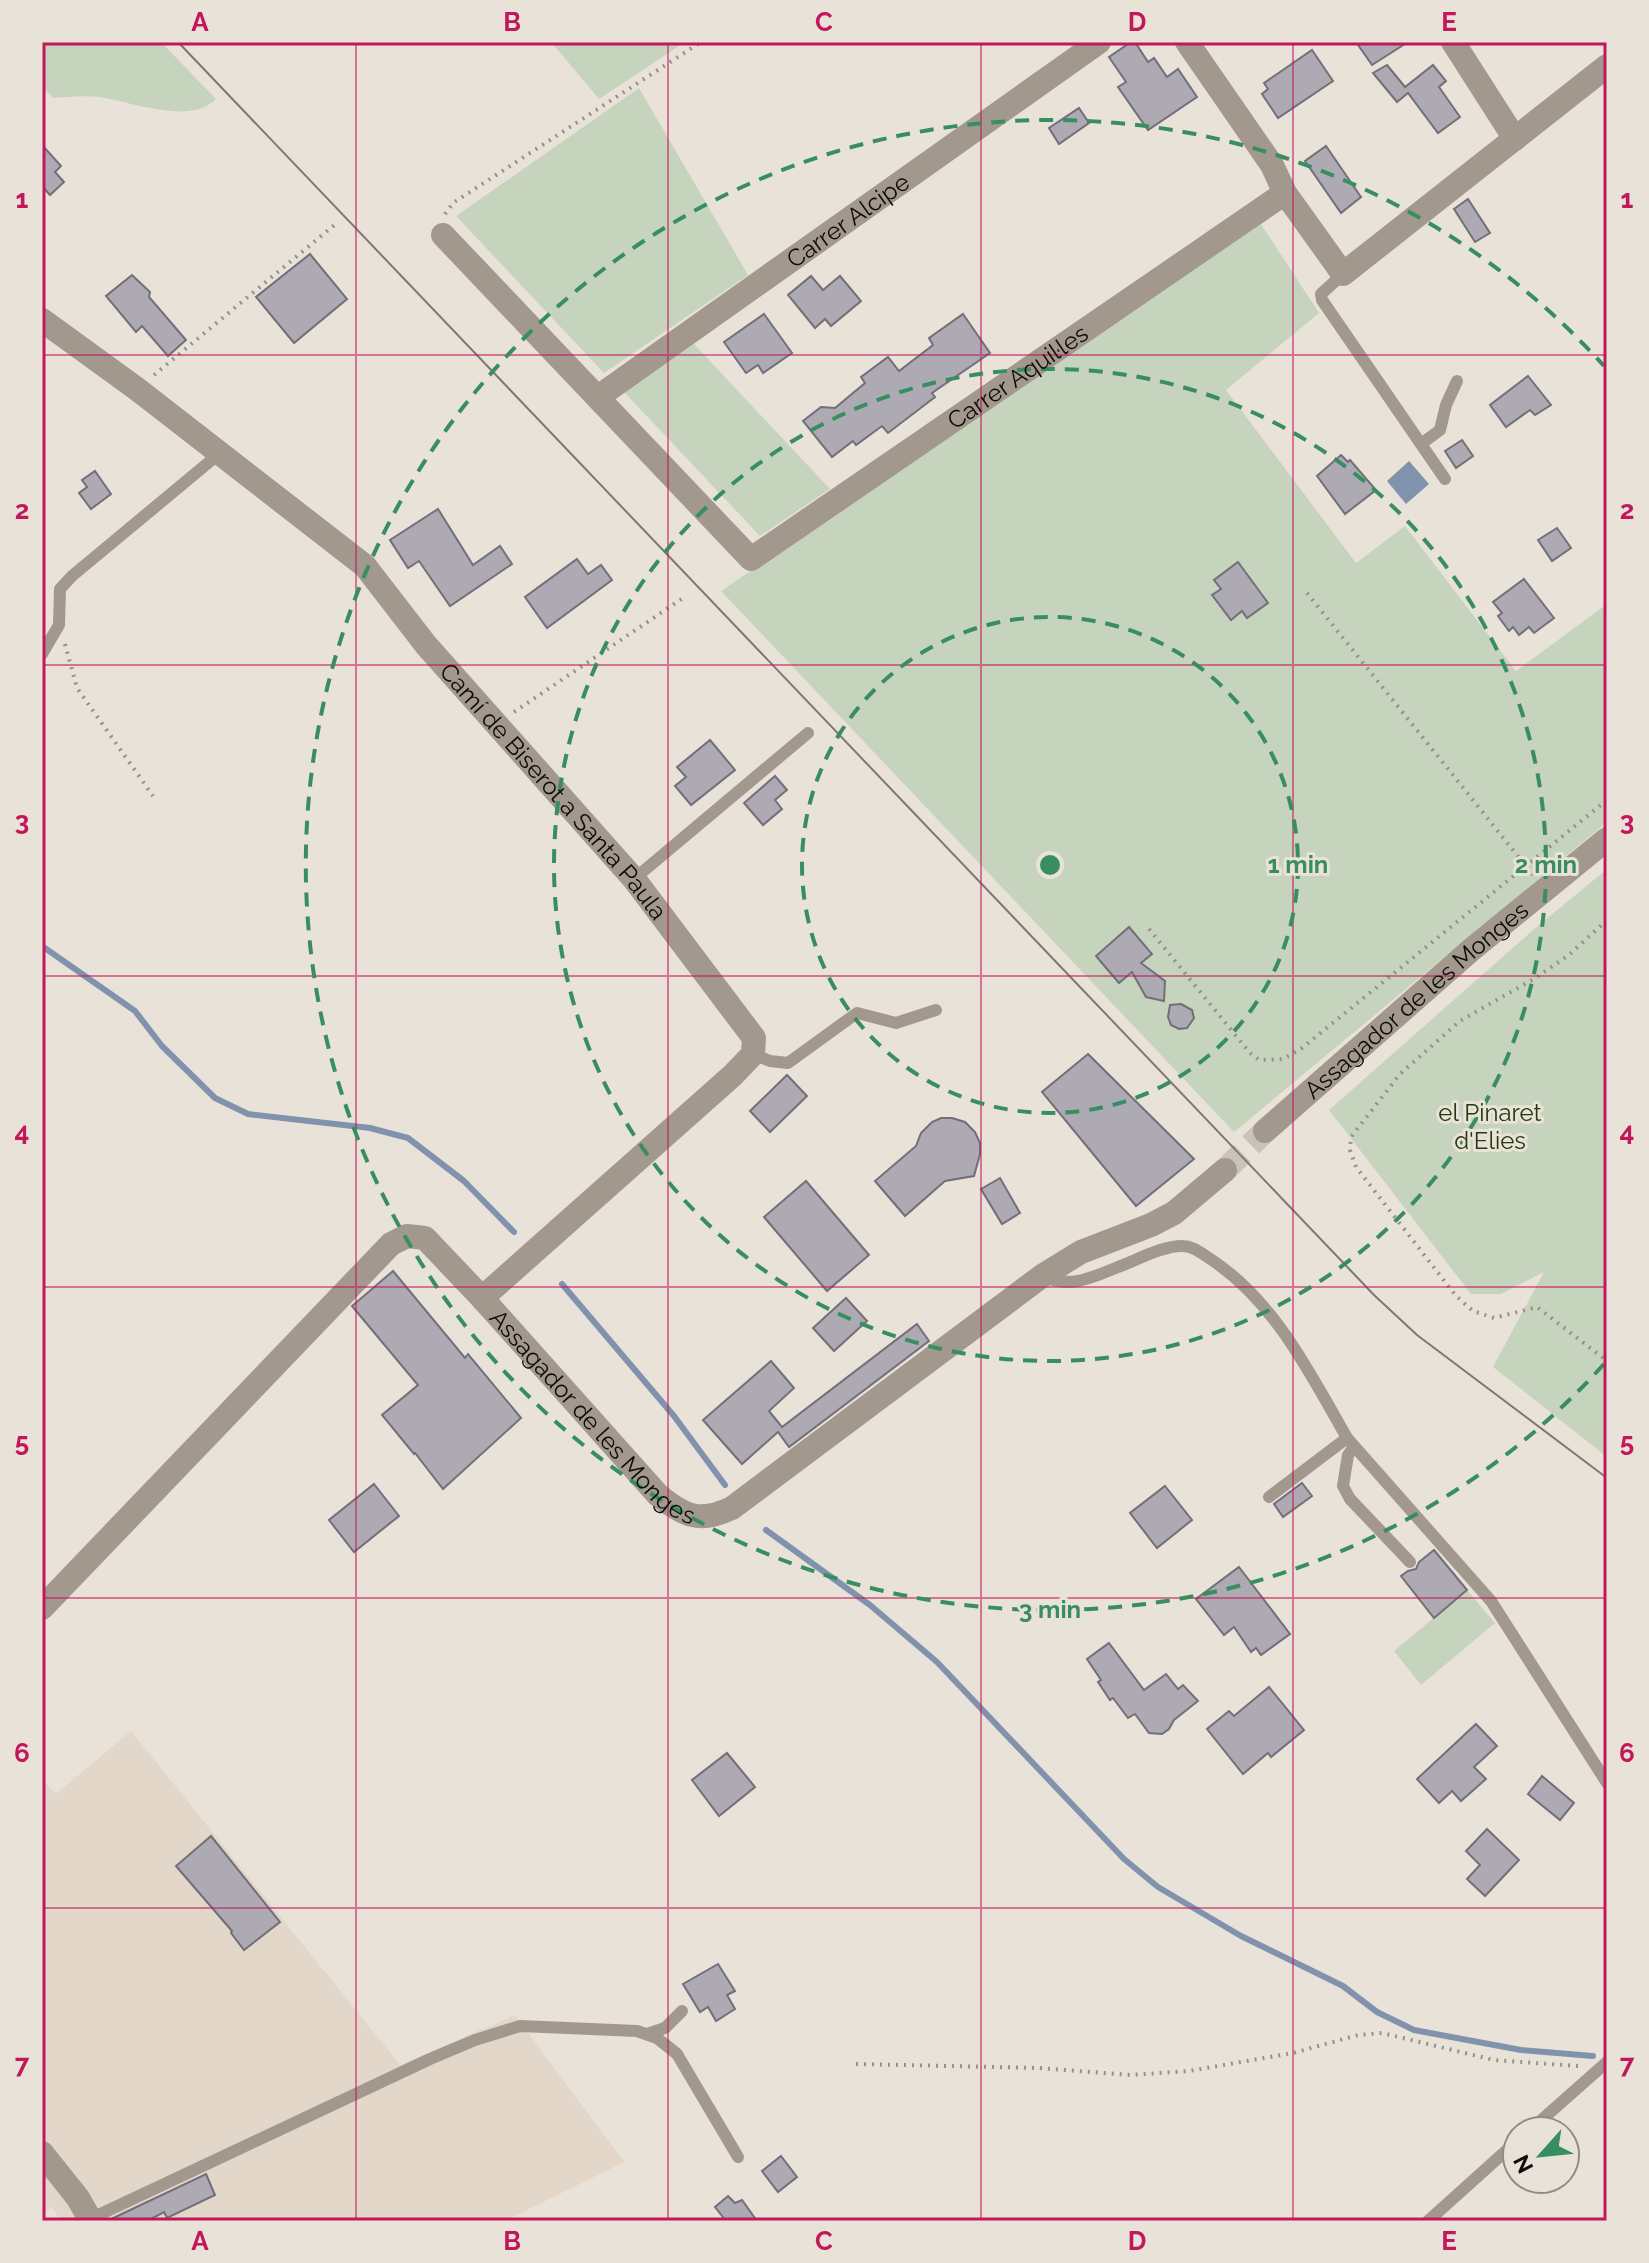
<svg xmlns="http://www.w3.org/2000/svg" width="1649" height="2263" font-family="Raleway,sans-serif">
<rect width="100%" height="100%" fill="#e9e2d9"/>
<path fill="#e2d7c8" d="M131,1731L400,2065L515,2015L624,2162L505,2221H61L52,2207L42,2215V1779L56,1794Z"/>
<g fill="#c7d4bd">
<path d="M42,42H161L216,99C189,126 131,101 98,97C83,95 67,97 53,98L42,86Z"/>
<path d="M551,42H685L599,99Z"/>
<path d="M639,88L748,275L604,373L456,216Z"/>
<path d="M1261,224L1319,313L1226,390L1356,563L1405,526L1516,671L1607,604V822L1234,1132L721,591Z"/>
<path d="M694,344L830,489L760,536L624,392Z"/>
<path d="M1607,869V1457L1493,1367L1544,1272L1501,1294H1471L1329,1110L1533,930Z"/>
<path d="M1467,1590L1495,1623L1421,1685L1394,1651Z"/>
</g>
<path fill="#8192ac" d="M1409,461L1429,484L1406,504L1387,481Z"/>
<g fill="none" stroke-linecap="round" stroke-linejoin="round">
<g stroke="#8192ac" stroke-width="6">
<path d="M42,946L135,1011L162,1046L215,1098L248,1114L370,1128L408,1138L464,1181L514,1232"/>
<path d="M562,1284L674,1416L725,1485"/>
<path d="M766,1530L870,1605L937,1662L1124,1859L1158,1887L1241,1936L1343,1986L1377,2012L1414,2030L1521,2050L1593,2056"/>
</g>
</g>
<g fill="#aeaab4" stroke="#736f78" stroke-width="2">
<path d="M1131,42H1135L1148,62L1154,58L1167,77L1178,69L1197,97L1148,130L1118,87L1126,82L1109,57Z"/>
<path d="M1356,42H1408L1372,65Z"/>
<path d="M1312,50L1333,81L1278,118L1262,94L1268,89L1264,83Z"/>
<path d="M1387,65L1405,87L1433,65L1446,81L1439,87L1460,117L1438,133L1408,93L1397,102L1373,73Z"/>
<path d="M1079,108L1089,123L1059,144L1049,128Z"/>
<path d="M42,145L61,166L55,172L64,182L50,195L42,186Z"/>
<path d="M1326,146L1361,197L1341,213L1305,161Z"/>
<path d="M1468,199L1490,233L1475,242L1454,209Z"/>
<path d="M310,254L347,299L294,343L256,297Z"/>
<path d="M132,275L150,292L149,297L186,340L168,356L142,326L136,332L106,296Z"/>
<path d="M811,276L823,290L840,276L861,301L831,326L825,319L815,328L788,295Z"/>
<path d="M764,314L792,353L763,373L758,365L746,373L724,342Z"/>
<path d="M963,314L990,353L932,393L935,397L888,433L882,426L856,445L853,441L832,457L803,421L821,407L835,408L865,383L861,377L888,357L899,371L933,345L929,338Z"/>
<path d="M1528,376L1551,405L1535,415L1530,410L1506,427L1490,405Z"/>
<path d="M1462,440L1473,456L1456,468L1445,451Z"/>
<path d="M1341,455L1348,462L1350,460L1376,490L1345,514L1317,476Z"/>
<path d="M95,471L111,494L91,509L79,493L87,487L82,480Z"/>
<path d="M438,509L473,565L500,546L512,564L450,606L419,561L408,568L390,540Z"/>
<path d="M1557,528L1571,548L1552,561L1538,540Z"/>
<path d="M577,559L588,574L601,565L612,580L547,628L525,597Z"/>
<path d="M1238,562L1268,603L1247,618L1242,611L1231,620L1212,595L1221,589L1214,580Z"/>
<path d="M1524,579L1554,618L1534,633L1529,627L1519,635L1513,627L1509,631L1498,616L1502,613L1493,602Z"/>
<path d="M710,740L735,770L691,805L675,786L686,777L677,767Z"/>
<path d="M775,776L787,790L775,800L782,809L763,825L744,803Z"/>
<path d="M1129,927L1152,954L1141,963L1165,981L1164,1001L1146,997L1132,972L1119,983L1096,956Z"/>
<path d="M1181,1004L1192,1010L1194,1018L1187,1028L1179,1029L1171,1025L1168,1017L1170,1005Z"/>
<path d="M1088,1054L1194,1159L1136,1206L1042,1092Z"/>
<path d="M787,1075L807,1096L770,1132L750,1111Z"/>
<path d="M941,1118H952L965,1122L975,1132L980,1143V1154L974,1176L945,1181L905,1216L875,1181L916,1146L921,1133L932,1122Z"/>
<path d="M1000,1178L1020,1213L1002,1224L981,1189Z"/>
<path d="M806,1181L869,1255L827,1291L764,1217Z"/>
<path d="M393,1271L465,1358L468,1354L521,1418L443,1489L415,1453L414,1454L382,1415L418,1385L352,1306Z"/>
<path d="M846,1298L867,1321L834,1351L813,1328Z"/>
<path d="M917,1324L929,1341L789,1447L778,1432L742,1464L703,1420L771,1361L794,1388L769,1411L782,1427Z"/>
<path d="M1302,1483L1312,1496L1283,1517L1274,1504Z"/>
<path d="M374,1484L399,1516L354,1552L329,1520Z"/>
<path d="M1165,1486L1192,1520L1157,1548L1130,1513Z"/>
<path d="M1434,1550L1467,1590L1434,1618L1401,1576L1408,1571L1416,1569L1419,1562Z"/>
<path d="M1239,1567L1290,1634L1261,1655L1256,1648L1251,1652L1234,1627L1224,1635L1196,1599Z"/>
<path d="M1109,1643L1144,1690L1166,1674L1178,1689L1183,1685L1198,1701L1174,1720L1169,1729L1162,1734L1149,1733L1135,1714L1128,1718L1113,1698L1110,1700L1098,1682L1101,1680L1087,1659Z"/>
<path d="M1269,1687L1304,1730L1271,1757L1268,1753L1243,1774L1207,1729L1229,1711L1234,1716Z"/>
<path d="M1476,1724L1497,1746L1474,1767L1486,1779L1461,1801L1452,1791L1439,1803L1417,1779Z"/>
<path d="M727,1753L755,1787L719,1816L692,1780Z"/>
<path d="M1542,1776L1574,1803L1560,1820L1528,1794Z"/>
<path d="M1487,1829L1519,1860L1485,1896L1467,1879L1480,1865L1466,1851Z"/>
<path d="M211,1836L280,1922L244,1950L231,1933L232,1931L176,1866Z"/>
<path d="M718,1964L735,1991L727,1995L735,2009L716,2021L708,2007L700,2012L683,1984Z"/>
<path d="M781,2156L797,2177L778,2192L762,2171Z"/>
<path d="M206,2174L215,2195L167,2218L164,2212L147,2221H107Z"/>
<path d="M728,2196L735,2203L742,2200L757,2221H726L715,2207Z"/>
</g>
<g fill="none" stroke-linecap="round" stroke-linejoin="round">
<path stroke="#c8c2ba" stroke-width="24" stroke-dasharray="24 12" stroke-linecap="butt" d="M1225,1170L1265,1131"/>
<g stroke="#96908a" stroke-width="4" stroke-dasharray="2 6" stroke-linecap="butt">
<path d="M445,214L453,203L701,42"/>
<path d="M154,375L338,222"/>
<path d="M1307,593L1533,875"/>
<path d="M65,644L77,688L153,796"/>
<path d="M514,712L686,596"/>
<path d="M1607,920L1570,954L1537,977L1460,1021L1400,1074L1351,1137L1350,1150L1356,1167L1456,1296L1473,1311L1494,1318L1537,1307L1607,1361"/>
<path d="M1149,929L1250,1053L1259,1060L1283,1059L1302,1048L1607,800"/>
<path d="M856,2064L1039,2068L1130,2075L1189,2071L1293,2053L1358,2035L1382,2033L1494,2060L1578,2066"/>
</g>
<g stroke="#a3988e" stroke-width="12">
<path d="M1343,274L1321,294L1322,300L1445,479"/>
<path d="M1421,444L1440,430L1446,405L1457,381"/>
<path d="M42,654L59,625L60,589L72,576L220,453"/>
<path d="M634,879L808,733"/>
<path d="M753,1054L770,1061L788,1063L857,1013L896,1023L936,1010"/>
<path d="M1042,1276C1070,1289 1091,1278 1118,1267C1137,1260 1162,1246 1182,1246C1193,1246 1201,1253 1209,1258C1274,1300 1310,1373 1347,1438"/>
<path d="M1354,1447L1348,1455L1343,1486L1350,1499L1410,1562"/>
<path d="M1269,1497L1347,1438L1491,1601L1607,1783"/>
<path d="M647,2034L665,2028L682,2011"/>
<path d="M1529,2131L1607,2062"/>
<path d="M90,2219L430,2059L475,2040L520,2026L637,2031L657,2038L677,2054L738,2157"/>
<path d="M1428,2221L1517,2141"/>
</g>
<g stroke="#a3988e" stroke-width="24">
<path d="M1187,42L1272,165L1285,193"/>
<path d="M1453,42L1515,139"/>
<path id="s1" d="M443,235L751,559L1285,193L1343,274L1607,66"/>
<path id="s2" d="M42,320L137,389L365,566L426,645L634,879L754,1038L753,1054L733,1075L482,1298"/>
<path id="s3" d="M598,397L1099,42"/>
<path id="s4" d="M1265,1131L1471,950L1607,839"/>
<path id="s5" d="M42,1608L391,1244L407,1236L425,1238L482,1298L658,1495C685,1517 700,1523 732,1508L1042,1276L1081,1252L1151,1225L1174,1213L1225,1170"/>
<path d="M42,2153L78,2198L91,2221"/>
</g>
<path stroke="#7d7873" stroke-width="2" d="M178,42L1374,1295L1417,1335L1607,1478"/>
</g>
<path fill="none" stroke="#c2185b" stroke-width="2" stroke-opacity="0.55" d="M356,42V2221M668,42V2221M981,42V2221M1293,42V2221M42,355H1607M42,665H1607M42,976H1607M42,1287H1607M42,1598H1607M42,1908H1607"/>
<g fill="none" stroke="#388e61" stroke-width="4" stroke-dasharray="14 10">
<circle cx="1050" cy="865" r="248"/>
<circle cx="1050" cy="865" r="496"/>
<path d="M1604 1364A745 745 0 1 1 1604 366"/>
</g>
<g text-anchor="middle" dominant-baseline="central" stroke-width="6" stroke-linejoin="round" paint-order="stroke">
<g font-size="24" fill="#0e0b09" stroke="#e9e2d9">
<text stroke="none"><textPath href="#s3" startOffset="306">Carrer Alcipe</textPath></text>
<text stroke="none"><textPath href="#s1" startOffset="770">Carrer Aquil·les</textPath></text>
<text stroke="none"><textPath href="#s2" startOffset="700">Camí de Biserot a Santa Paula</textPath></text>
<text stroke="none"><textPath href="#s4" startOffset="200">Assagador de les Monges</textPath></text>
<text stroke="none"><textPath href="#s5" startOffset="786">Assagador de les Monges</textPath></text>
</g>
<g font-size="24" fill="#253b0e" stroke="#e9e2d9">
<text x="1490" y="1112">el Pinaret<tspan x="1490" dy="28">d'Elies</tspan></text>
</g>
</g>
<circle cx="1050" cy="865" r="12" fill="#388e61" stroke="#e9e2d9" stroke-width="4"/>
<g font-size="24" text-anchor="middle" font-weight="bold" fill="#388e61" stroke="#e9e2d9" stroke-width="6" stroke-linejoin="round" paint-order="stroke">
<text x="1298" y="873">1 min</text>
<text x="1546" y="873">2 min</text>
<text x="1050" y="1618">3 min</text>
</g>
<rect width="1649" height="2263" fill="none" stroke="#e9e2d9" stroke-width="88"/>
<g transform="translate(1541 2155) rotate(243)"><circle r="38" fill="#e9e2d9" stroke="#918c86" stroke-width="2"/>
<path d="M0-6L14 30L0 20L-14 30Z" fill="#388e61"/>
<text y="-12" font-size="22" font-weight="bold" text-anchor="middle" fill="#0e0b09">N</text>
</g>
<rect x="44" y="44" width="1561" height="2175" fill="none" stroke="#c2185b" stroke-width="3"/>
<g font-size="26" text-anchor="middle" font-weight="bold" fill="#c2185b">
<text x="200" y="31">A</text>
<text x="512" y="31">B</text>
<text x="824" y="31">C</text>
<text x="1137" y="31">D</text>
<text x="1449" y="31">E</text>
<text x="22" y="208">1</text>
<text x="1627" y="208">1</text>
<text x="22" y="519">2</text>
<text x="1627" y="519">2</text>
<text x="22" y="830">3</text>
<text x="1627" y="830">3</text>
<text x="22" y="1141">4</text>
<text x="1627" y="1141">4</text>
<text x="22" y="1451">5</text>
<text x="1627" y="1451">5</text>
<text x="22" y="1762">6</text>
<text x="1627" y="1762">6</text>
<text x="22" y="2073">7</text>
<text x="1627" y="2073">7</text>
<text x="200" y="2250">A</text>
<text x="512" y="2250">B</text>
<text x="824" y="2250">C</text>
<text x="1137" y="2250">D</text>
<text x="1449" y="2250">E</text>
</g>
</svg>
